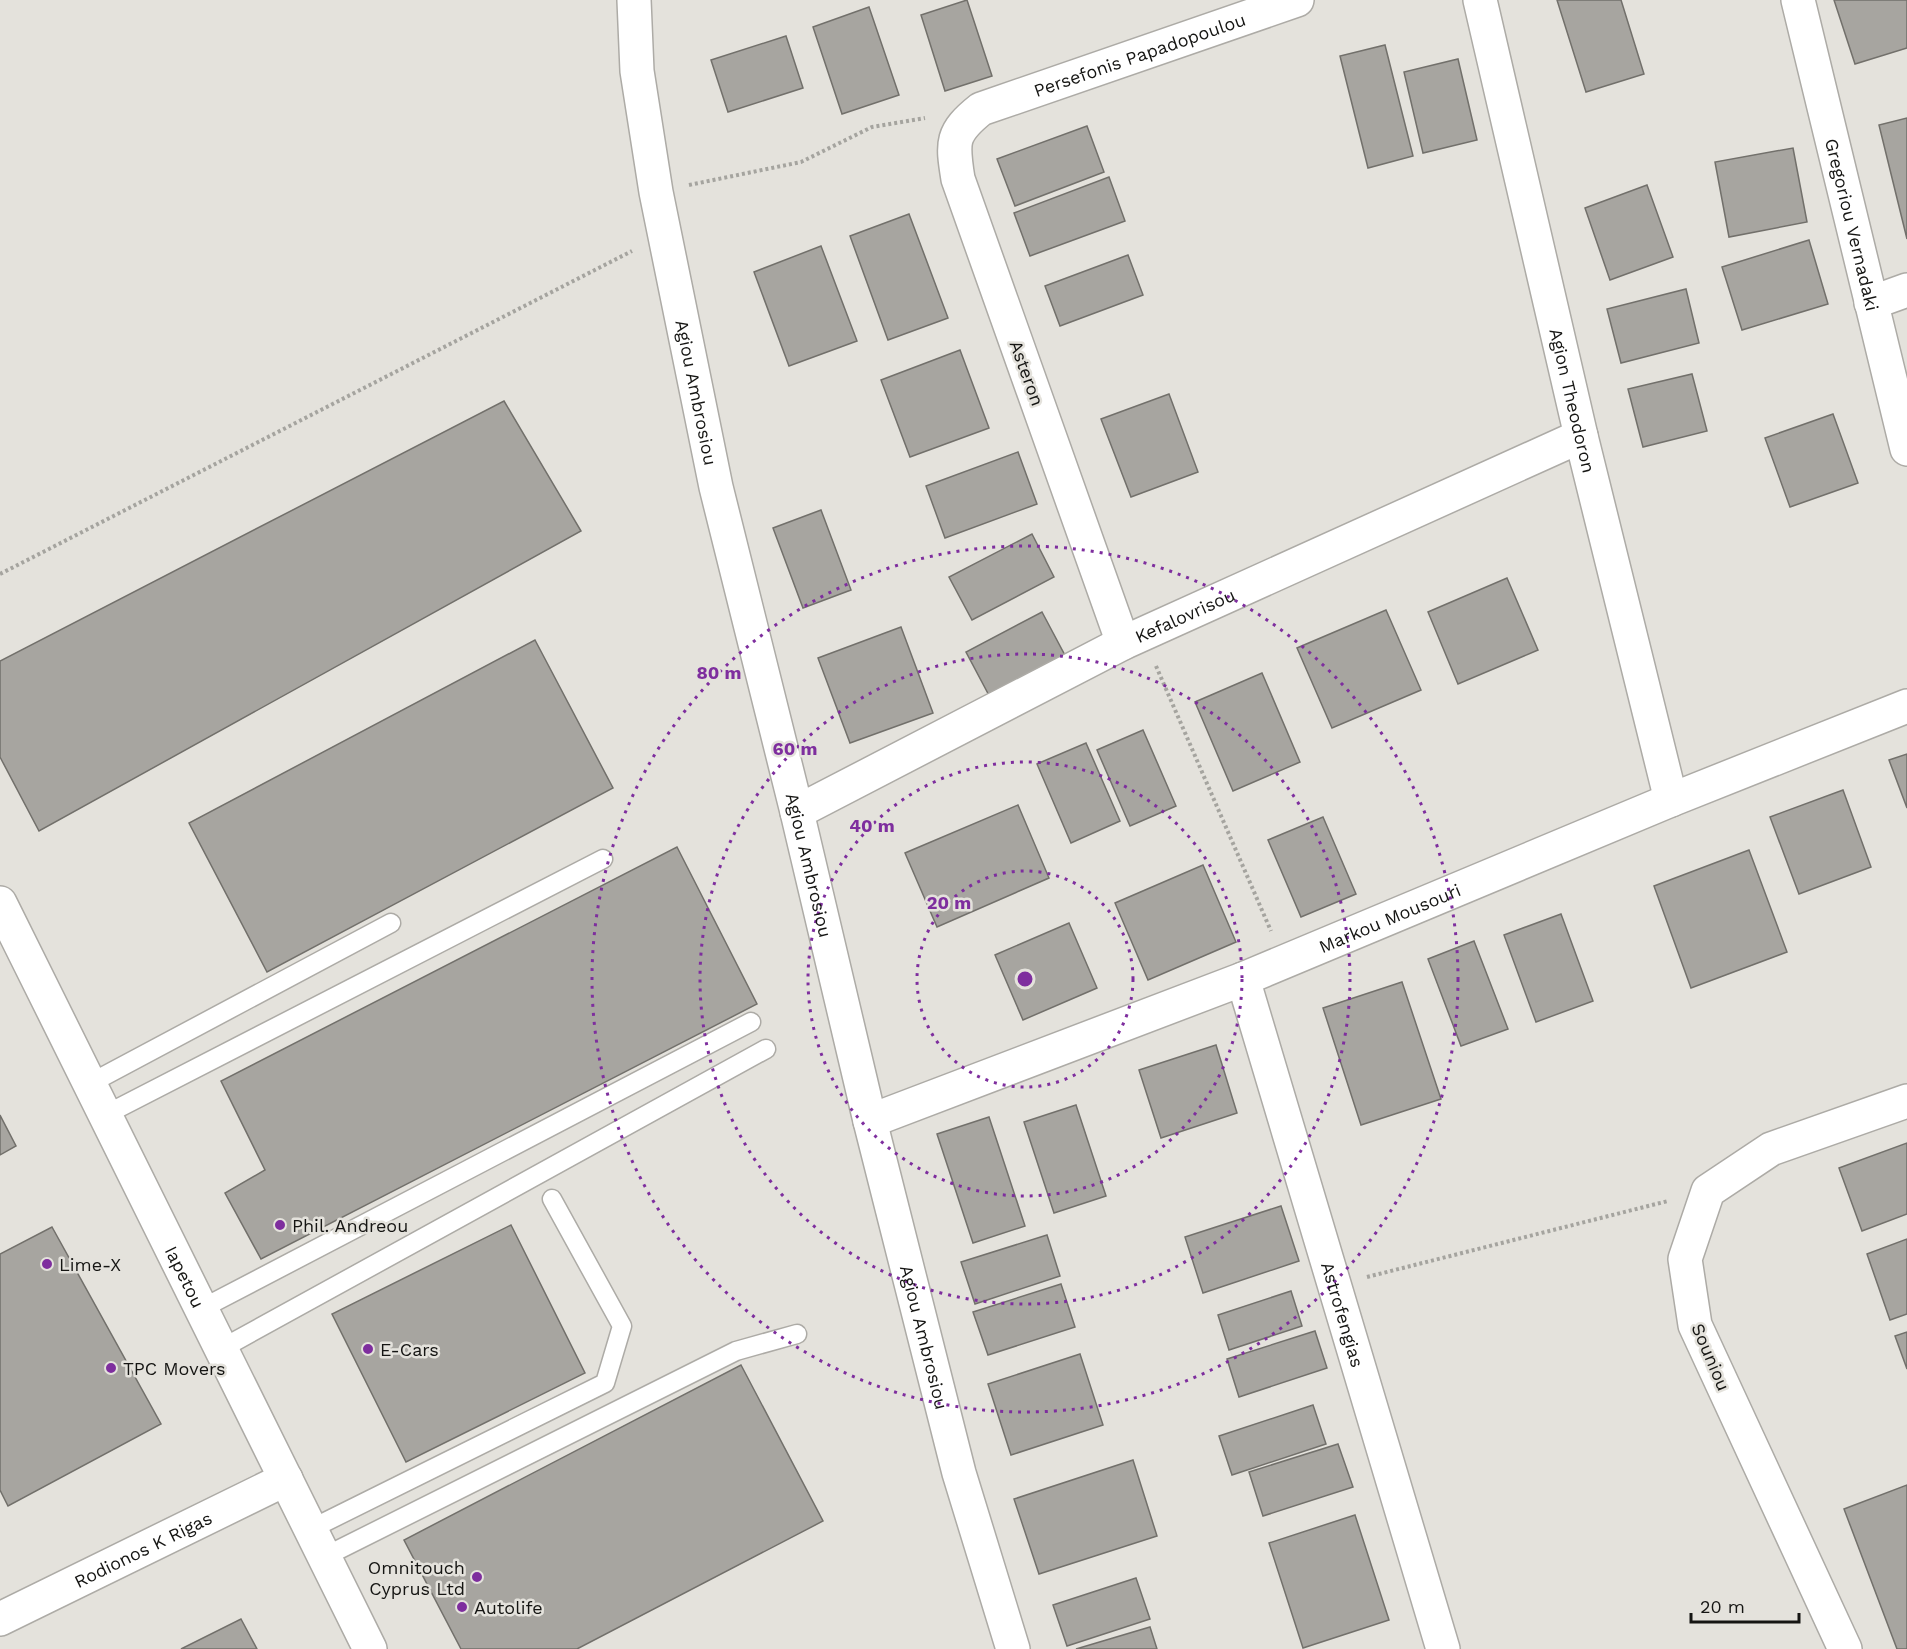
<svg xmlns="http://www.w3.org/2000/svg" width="1907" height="1649" font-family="'Work Sans',sans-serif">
<rect width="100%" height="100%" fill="#e4e2dc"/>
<g fill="#a7a5a0" stroke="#72706b" stroke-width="1.5">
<path d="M967,0L992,76L945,91L921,15Z"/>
<path d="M1557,0H1621L1644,74L1586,92Z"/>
<path d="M1834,0H1907V48L1855,64Z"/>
<path d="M869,7L899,95L842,114L813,27Z"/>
<path d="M786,36L803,88L728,112L711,60Z"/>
<path d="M1385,45L1413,156L1368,168L1340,56Z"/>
<path d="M1458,59L1477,140L1423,153L1404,72Z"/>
<path d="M1907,118V239L1879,125Z"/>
<path d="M1087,126L1104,172L1015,206L997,159Z"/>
<path d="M1793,148L1807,222L1729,237L1715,162Z"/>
<path d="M1109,177L1125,221L1030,256L1014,213Z"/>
<path d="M1647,185L1673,257L1610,280L1585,208Z"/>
<path d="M909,214L948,318L888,340L850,236Z"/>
<path d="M1809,240L1828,304L1742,330L1722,267Z"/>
<path d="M821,246L857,341L789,366L754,272Z"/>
<path d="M1128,255L1143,295L1060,326L1045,286Z"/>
<path d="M1686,289L1699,343L1621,363L1607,309Z"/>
<path d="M960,350L989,428L910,457L881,380Z"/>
<path d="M1692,374L1707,431L1643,447L1628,389Z"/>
<path d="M1169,394L1198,472L1131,497L1101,419Z"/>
<path d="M504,401L581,531L39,831L0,757V661Z"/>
<path d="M1833,414L1858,483L1790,507L1765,438Z"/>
<path d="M1018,452L1037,504L945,538L926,486Z"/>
<path d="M821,510L851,590L803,608L773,528Z"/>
<path d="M1032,534L1054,577L972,620L949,577Z"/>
<path d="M1507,578L1538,650L1458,684L1428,612Z"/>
<path d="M1386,610L1421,690L1332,728L1297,648Z"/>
<path d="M1042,612L1068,661L992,701L966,652Z"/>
<path d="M901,627L933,713L850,743L818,658Z"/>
<path d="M535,640L613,788L267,972L189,823Z"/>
<path d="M1262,673L1300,762L1233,791L1195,702Z"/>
<path d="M1143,730L1176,806L1130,826L1097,750Z"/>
<path d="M1086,743L1120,821L1071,843L1037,764Z"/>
<path d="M1907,754V808L1889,760Z"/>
<path d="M1843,790L1871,867L1799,894L1770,817Z"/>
<path d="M1018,805L1049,878L937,927L905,853Z"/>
<path d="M1323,817L1356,894L1301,917L1268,840Z"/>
<path d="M677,847L757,1004L261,1259L225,1193L265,1170L221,1081Z"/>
<path d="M1749,850L1787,952L1691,988L1654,886Z"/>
<path d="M1203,865L1236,942L1148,980L1115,903Z"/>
<path d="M1561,914L1593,1001L1536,1022L1504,935Z"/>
<path d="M1069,923L1097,988L1023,1020L995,955Z"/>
<path d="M1474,941L1508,1029L1461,1046L1428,959Z"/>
<path d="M1402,982L1441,1099L1361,1125L1323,1008Z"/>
<path d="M1216,1045L1237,1113L1161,1138L1139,1070Z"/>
<path d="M1076,1105L1106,1196L1054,1213L1024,1122Z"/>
<path d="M0,1115L16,1146L0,1155Z"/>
<path d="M989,1117L1025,1226L973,1243L937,1134Z"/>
<path d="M1907,1143V1214L1862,1231L1839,1168Z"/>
<path d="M1281,1206L1299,1261L1203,1293L1185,1237Z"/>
<path d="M511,1225L585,1373L406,1462L332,1314Z"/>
<path d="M52,1227L161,1424L8,1506L0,1490V1254Z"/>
<path d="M1047,1235L1060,1276L975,1304L961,1262Z"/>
<path d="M1907,1239V1314L1890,1320L1867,1254Z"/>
<path d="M1061,1284L1075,1327L988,1355L973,1312Z"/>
<path d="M1291,1291L1302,1326L1229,1350L1218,1315Z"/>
<path d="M1315,1331L1327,1368L1239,1397L1227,1359Z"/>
<path d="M1907,1332V1369L1895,1336Z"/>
<path d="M1080,1354L1103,1425L1011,1455L988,1384Z"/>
<path d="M741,1365L823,1521L577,1649H461L404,1540Z"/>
<path d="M1313,1405L1326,1444L1232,1475L1219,1436Z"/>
<path d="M1338,1444L1353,1487L1263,1516L1249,1472Z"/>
<path d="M1133,1460L1157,1536L1039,1574L1014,1499Z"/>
<path d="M1907,1485V1649H1897L1844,1509Z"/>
<path d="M1355,1515L1389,1620L1303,1648L1269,1543Z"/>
<path d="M1136,1578L1150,1619L1067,1646L1053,1605Z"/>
<path d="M241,1619L257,1649H181Z"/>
<path d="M1150,1627L1157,1649H1076Z"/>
</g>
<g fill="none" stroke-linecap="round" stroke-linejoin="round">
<g stroke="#adaba6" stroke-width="21">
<g id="lane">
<path d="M89,1084L391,923"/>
<path d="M105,1115L603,859"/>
<path d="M201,1309L751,1022"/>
<path d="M221,1349L766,1049"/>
<path d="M311,1529L605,1383L622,1326L552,1199"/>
<path d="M324,1557L736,1351L797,1334"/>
</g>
</g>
<g stroke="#adaba6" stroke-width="36">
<g id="street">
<path id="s1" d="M634,0L637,71L656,192L716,487L797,812L870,1121L959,1473L1013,1649"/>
<path id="s2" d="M1480,0L1581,436L1671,800"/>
<path id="s3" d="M1798,0L1907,449"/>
<path d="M1871,303L1907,290"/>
<path id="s4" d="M1123,643L958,179C952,142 951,133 981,109L1297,0"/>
<path id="s5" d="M797,812L1123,643L1581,436"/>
<path id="s6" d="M0,903L370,1649"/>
<path id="s7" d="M1243,979L1443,1649"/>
<path id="s8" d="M870,1121L1243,979L1671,800L1907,706"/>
<path id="s9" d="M0,1619L286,1479"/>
<path d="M1845,1649L1695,1325L1685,1259L1708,1191L1771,1149L1907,1101"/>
</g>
</g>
<g stroke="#a5a49f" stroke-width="4" stroke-dasharray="3 3" stroke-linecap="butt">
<path d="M689,185L801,162L872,127L925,118"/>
<path d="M0,574L632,251"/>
<path d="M1156,666L1271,931"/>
<path d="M1367,1277L1668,1201"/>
</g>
<use href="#lane" stroke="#fff" stroke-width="18"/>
<use href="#street" stroke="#fff" stroke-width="33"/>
</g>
<g fill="none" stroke="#7e2e9e" stroke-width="3" stroke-dasharray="3 6">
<circle cx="1025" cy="979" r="108"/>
<circle cx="1025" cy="979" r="217"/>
<circle cx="1025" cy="979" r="325"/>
<circle cx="1025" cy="979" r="433"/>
</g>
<g fill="#7e2e9e" stroke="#e4e2dc" stroke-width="2">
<circle cx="280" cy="1225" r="6"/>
<circle cx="47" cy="1264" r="6"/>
<circle cx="368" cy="1349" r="6"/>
<circle cx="111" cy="1368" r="6"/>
<circle cx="477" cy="1577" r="6"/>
<circle cx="462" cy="1607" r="6"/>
</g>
<g text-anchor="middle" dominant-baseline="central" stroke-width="5" stroke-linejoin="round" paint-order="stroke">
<g font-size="18" fill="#151513" stroke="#e4e2dc">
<text stroke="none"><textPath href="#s4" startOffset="740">Persefonis Papadopoulou</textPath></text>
<text stroke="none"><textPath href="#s3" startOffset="231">Gregoriou Vernadaki</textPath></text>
<text transform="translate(1027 373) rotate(70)">Asteron</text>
<text stroke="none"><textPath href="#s1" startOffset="398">Agiou Ambrosiou</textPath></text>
<text stroke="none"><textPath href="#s2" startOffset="411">Agion Theodoron</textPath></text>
<text stroke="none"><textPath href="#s5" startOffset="435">Kefalovrisou</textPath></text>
<text stroke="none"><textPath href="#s1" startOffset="884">Agiou Ambrosiou</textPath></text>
<text stroke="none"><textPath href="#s8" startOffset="558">Markou Mousouri</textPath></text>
<text stroke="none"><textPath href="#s6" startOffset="417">Iapetou</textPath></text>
<text stroke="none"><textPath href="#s7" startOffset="350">Astrofengias</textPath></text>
<text stroke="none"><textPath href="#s1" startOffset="1370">Agiou Ambrosiou</textPath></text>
<text transform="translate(1711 1357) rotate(67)">Souniou</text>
<text stroke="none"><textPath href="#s9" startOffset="159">Rodionos K Rigas</textPath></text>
</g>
<g font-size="18" fill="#151513" stroke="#e4e2dc" text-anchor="start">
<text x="292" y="1225">Phil. Andreou</text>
<text x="59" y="1264">Lime-X</text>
<text x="380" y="1349">E-Cars</text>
<text x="123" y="1368">TPC Movers</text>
<text x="465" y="1567" text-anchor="end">Omnitouch<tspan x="465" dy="21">Cyprus Ltd</tspan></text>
<text x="474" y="1607">Autolife</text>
</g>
</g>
<circle cx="1025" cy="979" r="9" fill="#7e2e9e" stroke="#e4e2dc" stroke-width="3"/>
<g font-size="18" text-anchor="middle" font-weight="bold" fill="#7e2e9e" stroke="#e4e2dc" stroke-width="5" stroke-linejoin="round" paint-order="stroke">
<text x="719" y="679">80 m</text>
<text x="795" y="755">60 m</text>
<text x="872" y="832">40 m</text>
<text x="949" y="909">20 m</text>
</g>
<path d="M1691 1613v9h108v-9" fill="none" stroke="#151513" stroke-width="3"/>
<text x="1700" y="1613" font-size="18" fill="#151513" stroke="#e4e2dc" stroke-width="4.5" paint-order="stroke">20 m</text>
</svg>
